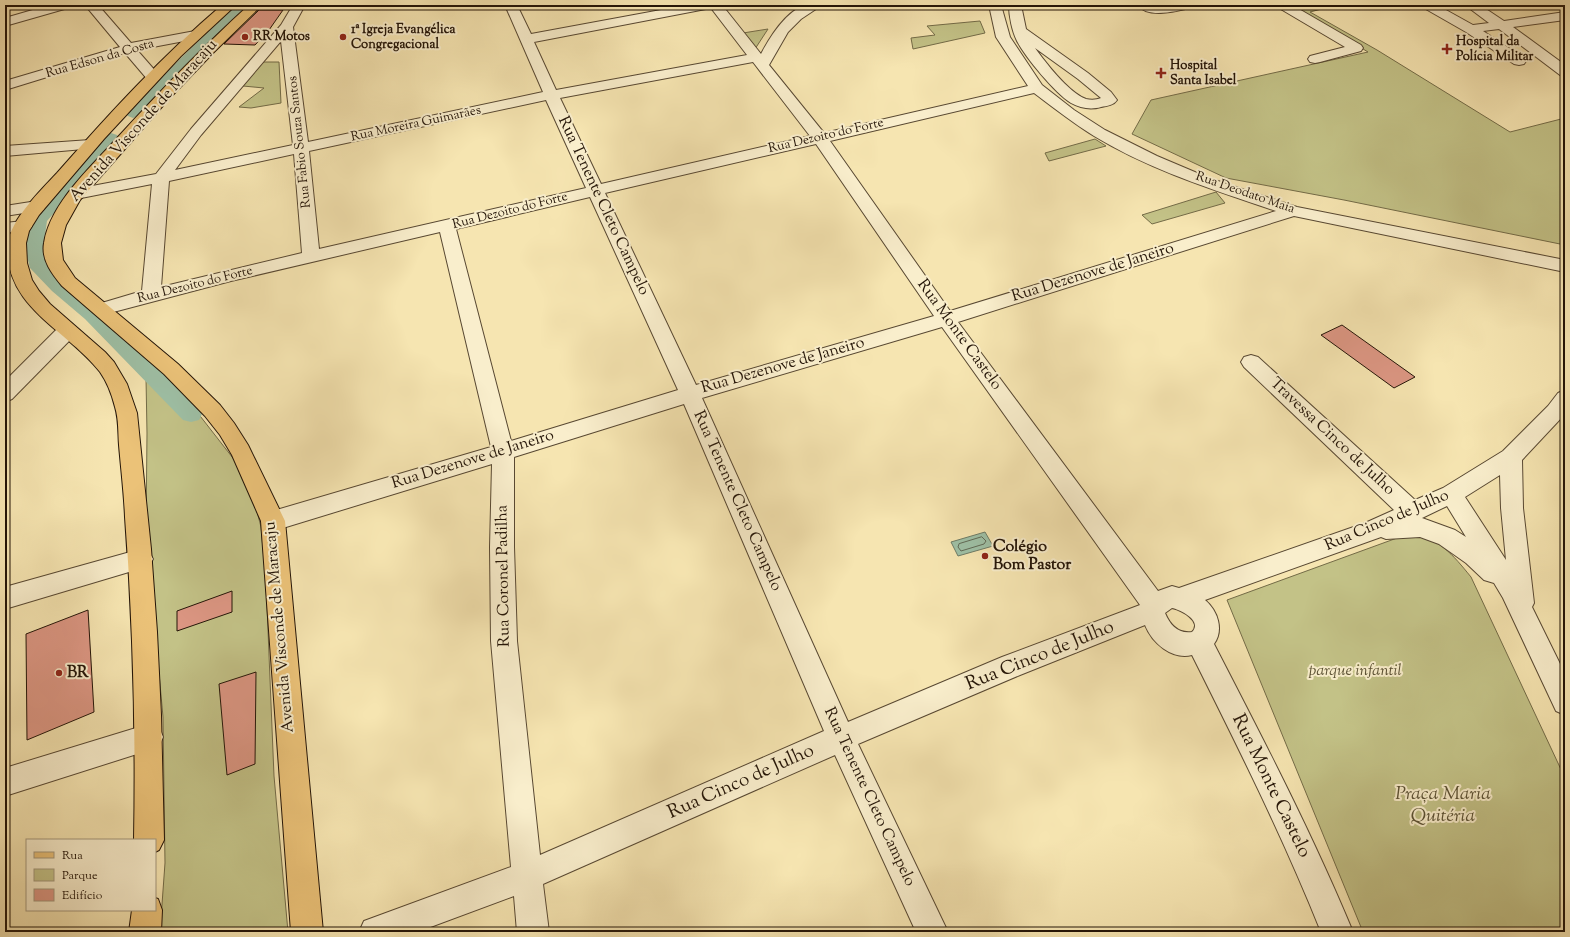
<svg xmlns="http://www.w3.org/2000/svg" width="1570" height="937" font-family="'Sorts Mill Goudy',serif">
<rect width="100%" height="100%" fill="#f6e5b1"/>
<filter id="stains"><feTurbulence type="fractalNoise" baseFrequency=".005" numOctaves="4"/><feColorMatrix values="0 0 0 0 .2 0 0 0 0 .09 0 0 0 0 .02 0 0 0 .5 -.17"/></filter>
<radialGradient id="worn" r=".72"><stop offset=".6" stop-color="#630" stop-opacity="0"/><stop offset="1" stop-color="#630" stop-opacity=".3"/></radialGradient>
<g fill="#c3c287" stroke="#736b47">
<path d="M1291,5H1337L1310,12L1377,50L1510,132L1565,118V245L1344,200L1226,178L1132,134L1151,100L1368,52Z"/>
<path d="M980,21L985,33L913,49L911,38L935,35L927,26Z"/>
<path d="M768,29L755,49L743,33Z"/>
<path d="M264,62H279L281,103L251,108L239,107L264,88L243,86L260,64Z"/>
<path d="M1095,139L1106,146L1049,161L1045,153Z"/>
<path d="M1216,192L1225,203L1152,224L1142,215Z"/>
<path d="M146,378L186,417L197,412L243,471L254,500L261,527L266,582L274,776L288,932H160L165,863L163,717L146,530L147,433Z"/>
<path d="M1408,534C1438,536 1453,555 1471,577L1565,778V932H1363L1227,600Z"/>
</g>
<path fill="#9ec0a6" stroke="#6d7b66" d="M985,532L993,546L958,556L951,542Z"/>
<g fill="none" stroke-linecap="round" stroke-linejoin="round">
<path stroke="#606a56" stroke-width="1" d="M982,537L986,541L984,544L961,551L958,547L959,544Z"/>
<g fill="#9ec0a6" fill-rule="evenodd">
<path d="M235,5H250L138,116L133,118L128,116L125,113L128,110Z"/>
<path d="M111,133L117,135L119,138L117,141L47,221L43,249L48,266L99,309L199,408L202,414L199,420L191,422L183,420L85,319L52,291L30,268L25,249L29,220L105,135Z"/>
</g>
</g>
<g fill="#dd9784" stroke="#231407">
<path d="M259,10H283L269,30L255,45L224,44Z"/>
<path d="M1342,325L1415,377L1394,388L1321,335Z"/>
<path d="M232,591V612L177,631V611Z"/>
<path d="M88,610L94,712L27,740L26,634Z"/>
<path d="M256,672L255,764L227,775L219,684Z"/>
</g>
<g fill="none" stroke-linecap="round" stroke-linejoin="round">
<g stroke="#584832" stroke-width="2">
<g id="minor">
<path d="M50,5H70L68,8L5,26V18Z"/>
<path d="M85,5H98L131,43L195,31L200,32L202,35L200,38L195,39L137,50L158,74L160,77L158,80L153,81L148,80L125,53L5,90V81L120,47Z"/>
<path d="M293,5H305L293,27L308,142L543,92L505,5H517L531,34L688,5H722L761,54C770,37 787,10 806,5C811,4 817,5 822,5L801,19L788,32L769,65L824,133L1028,86L996,37L989,5H1001L1010,37L1042,85L1074,110L1105,130L1157,156L1209,178L1297,207L1565,260V272L1294,216L958,322L1158,591L1172,586L1179,588L1365,523L1394,510L1244,367L1241,362L1244,357L1251,355L1258,357L1415,500L1443,488L1503,451L1548,406L1558,393L1565,390V414L1522,460L1523,508L1534,603L1532,607L1565,674V715L1556,711L1503,598L1494,583L1484,580L1466,563L1439,544L1420,537L1386,539L1381,537L1205,600C1218,611 1224,630 1214,644C1263,739 1312,833 1353,932H1321C1283,837 1238,747 1192,655C1172,660 1152,643 1145,625L1020,675L858,744L948,932H916L835,755L543,884L549,932H517L514,896L417,932H359L364,921L511,867L491,641L490,547L492,464L273,531L265,528L261,521L265,514L273,511L491,447L440,232L231,281L102,315L95,313L93,309L95,305L142,291L152,184L76,199L70,197L68,194L70,191L76,189L156,174L191,129L281,25ZM711,8L747,55L556,90L534,42ZM281,41L293,145L175,170L201,135ZM753,62L810,136L601,184L560,98ZM1034,93C1054,108 1073,123 1094,136C1150,170 1214,190 1276,211L950,311L830,141ZM546,100L586,188L319,249L309,151ZM816,144L934,316L696,385L605,193ZM294,154L302,253L161,287L169,181ZM590,197L678,390L511,441L456,229ZM942,327L1140,605L1002,657L848,722L702,398ZM684,404L824,731L540,855L517,641L514,547V457ZM1500,475L1501,508L1506,560L1465,497ZM1447,506L1466,537L1455,530L1422,518ZM1172,608C1181,610 1203,621 1192,632C1178,634 1170,625 1165,613Z"/>
<path d="M1009,5H1021L1026,29L1088,73L1111,92L1117,100C1114,105 1107,106 1101,107C1091,110 1080,108 1071,103C1055,93 1026,58 1017,41C1012,31 1009,16 1009,5ZM1035,48L1078,79L1101,98C1096,100 1091,100 1086,99C1068,92 1046,63 1035,48Z"/>
<path d="M1138,5H1192L1190,8C1177,11 1147,19 1138,5Z"/>
<path d="M1277,5H1292L1361,45L1363,48L1361,51L1320,62L1315,63L1310,62L1308,59L1310,56L1345,47L1279,8Z"/>
<path d="M1422,5H1437L1473,25L1489,23L1465,5H1480L1504,21L1565,12V20L1513,27L1565,65V76L1560,75L1499,29L1483,31L1524,58L1526,61L1524,64L1519,65L1514,64L1466,32L1424,8Z"/>
<path d="M90,140L95,142L98,145L95,148L5,156V146Z"/>
<path d="M37,201L43,202L45,206L43,210L5,216V206Z"/>
<path d="M23,221L29,222L32,226L29,230L5,233V223Z"/>
<path d="M67,324L74,326L77,331L74,336L12,399L5,402V381L60,326Z"/>
<path d="M141,549L149,552L153,559L149,566L5,609V587Z"/>
<path d="M149,724L159,727L163,737L159,747L5,796V768Z"/>
</g>
</g>
<g stroke="#231407" stroke-width="2">
<g id="major">
<path d="M222,5H236L181,56L104,139L39,215L29,231L26,243L27,263L32,280L39,291L50,304L105,352L114,362L127,384L137,413L151,549L157,632L161,715L164,840L159,850L155,852V840H134C136,732 133,625 125,517C124,493 121,469 119,445C118,433 119,420 115,407C112,395 107,382 100,372C68,330 3,307 8,244C10,220 41,190 57,173C109,114 162,56 222,5Z"/>
<path d="M249,5H262L213,53L168,100L80,200L66,225L61,243L63,260L75,278L178,364L220,405L234,423L248,445L285,521L323,932H291L261,521L232,455L220,435L205,416L164,374L62,286C52,274 41,260 44,243C50,203 92,166 118,137C160,91 203,47 249,5Z"/>
<path d="M155,898L158,899L162,910L161,932H129L132,910H155Z"/>
</g>
</g>
<use href="#minor" fill="#f9eecc" fill-rule="evenodd"/>
<use href="#major" fill="#ebc278" fill-rule="evenodd"/>
</g>
<g fill="#8f2418" stroke="#f9eecc" stroke-width="1.5">
<circle cx="245" cy="37" r="4"/>
<circle cx="343" cy="37" r="4"/>
<path d="M1445 43h4v4h4v4h-4v4h-4v-4h-4v-4h4z"/>
<path d="M1159 67h4v4h4v4h-4v4h-4v-4h-4v-4h4z"/>
<circle cx="985" cy="556" r="4"/>
<circle cx="59" cy="673" r="4"/>
</g>
<g text-anchor="middle" dominant-baseline="central" stroke-width="4" stroke-linejoin="round" paint-order="stroke">
<g font-size="13" font-weight="bold" fill="#231407" stroke="#f9eecc" text-anchor="start">
<text x="351" y="30">1ª Igreja Evangélica<tspan x="351" dy="15">Congregacional</tspan></text>
<text x="253" y="37">RR Motos</text>
<text x="1456" y="42">Hospital da<tspan x="1456" dy="15">Polícia Militar</tspan></text>
<text x="1170" y="66">Hospital<tspan x="1170" dy="15">Santa Isabel</tspan></text>
</g>
<g font-size="13" fill="#231407" stroke="#f9eecc">
<text transform="translate(100 59) rotate(-16)">Rua Edson da Costa</text>
<text transform="translate(416 124) rotate(-12)">Rua Moreira Guimarães</text>
<text transform="translate(826 136) rotate(-13)">Rua Dezoito do Forte</text>
<text transform="translate(300 142) rotate(-96)">Rua Fabio Souza Santos</text>
<text transform="translate(1245 193) rotate(19)">Rua Deodato Maia</text>
<text transform="translate(510 211) rotate(-14)">Rua Dezoito do Forte</text>
<text transform="translate(195 285) rotate(-14)">Rua Dezoito do Forte</text>
</g>
<g font-size="16" fill="#231407" stroke="#f9eecc">
<text transform="translate(144 121) rotate(-48)">Avenida Visconde de Maracaju</text>
<text transform="translate(603 206) rotate(65)">Rua Tenente Cleto Campelo</text>
<text transform="translate(1093 273) rotate(-17)">Rua Dezenove de Janeiro</text>
<text transform="translate(959 335) rotate(54)">Rua Monte Castelo</text>
<text transform="translate(783 366) rotate(-16)">Rua Dezenove de Janeiro</text>
<text transform="translate(1332 437) rotate(43)">Travessa Cinco de Julho</text>
<text transform="translate(473 460) rotate(-17)">Rua Dezenove de Janeiro</text>
<text transform="translate(737 501) rotate(66)">Rua Tenente Cleto Campelo</text>
<text transform="translate(1387 521) rotate(-23)">Rua Cinco de Julho</text>
<text transform="translate(504 576) rotate(-91)">Rua Coronel Padilha</text>
<text transform="translate(280 627) rotate(-95)">Avenida Visconde de Maracaju</text>
<text transform="translate(869 797) rotate(65)">Rua Tenente Cleto Campelo</text>
</g>
<g font-size="16" font-weight="bold" fill="#231407" stroke="#f9eecc" text-anchor="start">
<text x="993" y="547">Colégio<tspan x="993" dy="18">Bom Pastor</tspan></text>
<text x="67" y="673">BR</text>
</g>
<g font-size="16" font-style="italic" fill="#5b5134" stroke="#f9eecc">
<text x="1355" y="671">parque infantil</text>
</g>
<g font-size="19" fill="#231407" stroke="#f9eecc">
<text transform="translate(1040 656) rotate(-22)">Rua Cinco de Julho</text>
<text transform="translate(741 782) rotate(-24)">Rua Cinco de Julho</text>
<text transform="translate(1271 786) rotate(64)">Rua Monte Castelo</text>
</g>
<g font-size="19" font-style="italic" fill="#5b5134" stroke="#f9eecc">
<text x="1443" y="794">Praça Maria<tspan x="1443" dy="22">Quitéria</tspan></text>
</g>
</g>
<rect width="1570" height="937" fill="none" stroke="#f6e5b1" stroke-width="20"/>
<rect x="6" y="6" width="1558" height="925" fill="none" stroke="#231407" stroke-width="2"/>
<rect x="10" y="10" width="1550" height="917" fill="none" stroke="#231407"/>
<rect x="26" y="839" width="130" height="72" fill="#f9eecc" stroke="#a3977d"/>
<rect x="34" y="852" width="20" height="6" fill="#ebc278" stroke="#a3977d"/>
<text x="62" y="859" font-size="12" fill="#231407">Rua</text>
<rect x="34" y="869" width="20" height="12" fill="#c3c287" stroke="#a3977d"/>
<text x="62" y="879" font-size="12" fill="#231407">Parque</text>
<rect x="34" y="889" width="20" height="12" fill="#dd9784" stroke="#a3977d"/>
<text x="62" y="899" font-size="12" fill="#231407">Edifício</text>
<rect width="100%" height="100%" filter="url(#stains)"/>
<rect width="100%" height="100%" fill="url(#worn)"/>
</svg>
